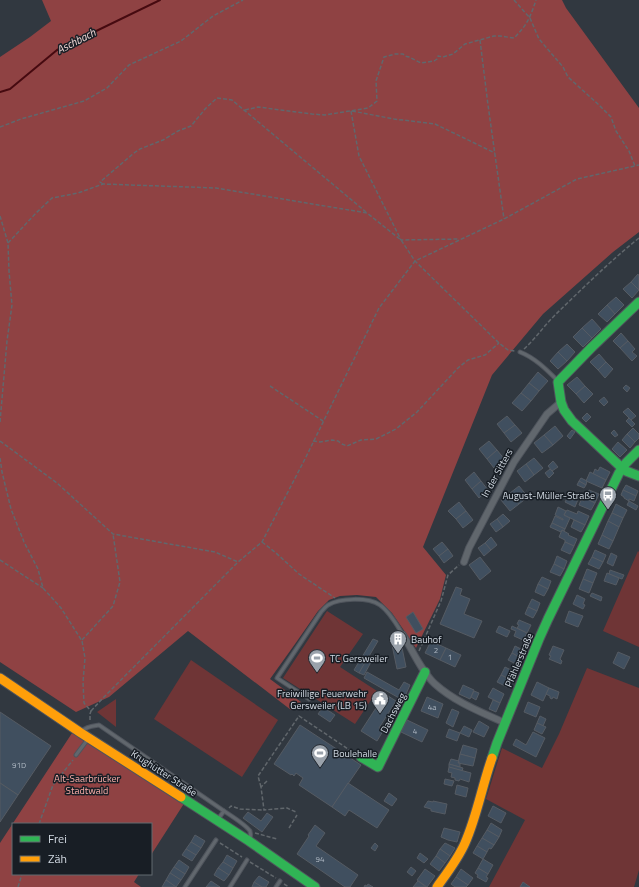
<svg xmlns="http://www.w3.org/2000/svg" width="639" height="887" font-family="'Titillium Web',sans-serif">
<rect width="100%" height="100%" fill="#313840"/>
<g fill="#6f3536">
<path d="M638,551L639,552V647L603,631Z"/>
<path d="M327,611L363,634L340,667L377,691L355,724L283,678Z"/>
<path d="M191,660L278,720L242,777L154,719Z"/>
<path d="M587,668L639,688V870L634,887H489L525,820L486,799L502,748L542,768L559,734Z"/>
<path d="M116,699V727L97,712Z"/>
</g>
<g fill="#8f4243">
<path d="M42,0H562L566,8L639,108V232L613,252L543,314L492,375L423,547L446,575L440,599L416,648L392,613L376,597L357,595L340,596L329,600L318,611L295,644L270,679L301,702L291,710L188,631L109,697L76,712L0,662V57L30,37L51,21Z"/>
<path d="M76,727L185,802L151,855V824H13V874H139L134,882L141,887H0V843Z"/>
</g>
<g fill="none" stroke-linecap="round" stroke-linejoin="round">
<path stroke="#460a10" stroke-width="2" d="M0,92L10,89L57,50L160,0"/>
</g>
<g fill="#404f5f" stroke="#555b63">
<path d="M638,274L639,276V290L631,282Z"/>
<path d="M631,282L639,290L632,298L623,289Z"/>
<path d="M616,297L624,305L615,314L607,305Z"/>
<path d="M607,305L615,314L607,322L598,314Z"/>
<path d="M592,319L601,329L592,338L582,328Z"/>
<path d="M582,328L592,338L583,347L573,337Z"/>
<path d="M621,333L628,341L620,348L613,341Z"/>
<path d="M628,341L635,349L632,352L637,356L632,361L620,348Z"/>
<path d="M567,344L575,352L567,361L558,352Z"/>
<path d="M558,352L567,361L558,369L550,361Z"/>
<path d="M599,354L606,362L598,370L590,362Z"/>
<path d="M606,362L613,369L605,378L598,370Z"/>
<path d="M538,372L548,381L539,391L529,383Z"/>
<path d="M577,377L585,386L576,394L567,385Z"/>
<path d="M529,383L539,391L531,401L521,393Z"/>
<path d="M626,385L630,388L627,392L623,388Z"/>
<path d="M585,386L593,394L584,403L576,394Z"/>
<path d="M521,393L531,401L522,411L512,403Z"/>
<path d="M604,397L608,402L604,406L599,401Z"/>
<path d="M628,408L636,416L631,420L623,412Z"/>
<path d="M587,413L591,417L586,422L582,418Z"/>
<path d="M507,416L515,425L504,433L497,424Z"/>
<path d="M629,418L635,424L632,427L626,421Z"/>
<path d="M515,425L522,433L511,442L504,433Z"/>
<path d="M555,426L563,436L553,445L544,435Z"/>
<path d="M633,428L639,434V438L635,442L627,434Z"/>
<path d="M572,430L575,432L570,439L567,436Z"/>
<path d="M614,430L618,435L615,437L611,433Z"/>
<path d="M627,434L635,442L630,448L622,440Z"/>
<path d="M544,435L553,445L542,453L534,443Z"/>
<path d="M489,441L497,450L487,459L479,449Z"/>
<path d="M618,442L627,450L620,457L612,449Z"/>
<path d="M497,450L505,460L494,468L487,459Z"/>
<path d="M534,458L543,468L534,475L526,464Z"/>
<path d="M553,461L558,467L552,471L548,466Z"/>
<path d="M526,464L534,475L525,482L517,471Z"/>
<path d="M600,467L610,472L606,480L593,474L595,469L598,471Z"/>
<path d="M550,469L554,473L549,478L545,473Z"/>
<path d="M474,472L481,481L472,489L465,480Z"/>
<path d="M590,472L606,480L602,488L586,481Z"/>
<path d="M581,478L587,481L586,485L579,481Z"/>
<path d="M481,481L488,490L479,498L472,489Z"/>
<path d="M579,481L586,485L584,488L577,485Z"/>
<path d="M626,485L638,491L636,496L623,490Z"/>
<path d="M519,486L528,497L519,504L510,493Z"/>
<path d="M589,490L599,494L595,503L585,498Z"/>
<path d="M623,490L636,496L634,501L629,499V501L624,498V497L621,495Z"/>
<path d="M510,493L519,504L510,511L501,500Z"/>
<path d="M570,493L579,497L575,507L565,502Z"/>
<path d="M585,498L595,503L591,510L579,505L581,500L584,501Z"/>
<path d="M629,501L638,506L636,510L627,505Z"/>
<path d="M459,502L466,511L456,519L448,511Z"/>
<path d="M616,504L627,510L623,518L612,513Z"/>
<path d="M558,507L566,511L564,515L570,518L565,529L552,523L555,516L563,520V519L555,515Z"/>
<path d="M567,510L577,514L578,511L589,516L585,525L564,515Z"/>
<path d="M466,511L473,520L463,528L456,519Z"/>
<path d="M612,513L623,518L619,527L608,521Z"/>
<path d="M503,514L510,521L503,527L497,519Z"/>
<path d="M497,519L503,527L496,532L490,524Z"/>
<path d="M574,520L585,525L581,532L571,527Z"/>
<path d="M608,521L619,527L613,541L602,535Z"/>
<path d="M552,523L565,529L564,531L562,530L561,532L550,527Z"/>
<path d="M562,530L569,534L568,535L577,539L574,546L565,542V540L559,537Z"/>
<path d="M602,535L613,541L609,549L598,544Z"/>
<path d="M491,537L497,545L491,550L485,543Z"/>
<path d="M442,542L448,549L439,556L433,549Z"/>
<path d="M565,542L574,546L570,554L561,550Z"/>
<path d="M485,543L491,550L484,556L478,548Z"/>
<path d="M448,549L453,556L444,563L439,556Z"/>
<path d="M595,550L606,555L603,562L592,557Z"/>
<path d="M611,553L617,556L613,566L607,563Z"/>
<path d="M557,556L567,561L564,569L554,564Z"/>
<path d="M480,557L491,571L480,580L469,565Z"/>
<path d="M592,557L603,562L599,569L588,564Z"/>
<path d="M554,564L564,569L560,576L550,572Z"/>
<path d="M587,569L597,573L593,583L583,579Z"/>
<path d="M610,570L624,575L622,579L609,574Z"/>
<path d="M607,573L619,578L616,585L604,581Z"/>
<path d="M542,577L551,581L548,589L538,584Z"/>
<path d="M583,579L593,583L589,593L579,589Z"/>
<path d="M538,584L548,589L544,596L535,592Z"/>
<path d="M456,587L462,589L460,595L470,599L464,614L482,621L474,638L440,624Z"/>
<path d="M592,593L602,597L601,601L590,596Z"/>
<path d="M577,595L585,599L583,604L585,605L583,609L573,604Z"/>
<path d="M532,599L540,603L537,611L528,607Z"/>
<path d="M528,607L537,611L533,618L525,614Z"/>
<path d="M569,611L583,616L578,627L565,622Z"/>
<path d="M413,612L423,629L416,633L406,617Z"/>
<path d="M519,620L531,625L527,633L517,628L519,625L517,624Z"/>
<path d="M499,626L510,631L507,637L496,632Z"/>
<path d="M512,626L527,633L523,640L514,636L516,631L511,629Z"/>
<path d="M400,638L406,667L397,669L391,640Z"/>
<path d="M373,639L378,641L359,673L354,670Z"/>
<path d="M431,641L446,648L440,660L425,653Z"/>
<path d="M515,646L525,651L521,658L512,653Z"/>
<path d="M553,646L564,650L560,659L562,661L561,664L549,659L551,656L549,655Z"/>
<path d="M446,648L461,655L455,667L440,660Z"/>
<path d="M618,652L630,657L624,669L613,663Z"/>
<path d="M512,653L521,658L518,665L508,660Z"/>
<path d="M367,659L371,662L364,675L359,673Z"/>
<path d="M505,667L515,672L511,680L501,675Z"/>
<path d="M367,672L399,690L404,682L410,685L406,694L410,696L406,702L364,678Z"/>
<path d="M501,675L511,680L507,687L497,682Z"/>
<path d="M537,682L549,688L543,701L531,695Z"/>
<path d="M463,685L474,690L470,699L459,694Z"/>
<path d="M493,688L504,694L500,703L488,697Z"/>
<path d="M549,688L559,692L557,699L553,697L552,699L550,698V696L546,694Z"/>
<path d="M474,691L479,693L476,700L471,697Z"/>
<path d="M385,694L396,701L379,728L383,731L377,741L361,731Z"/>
<path d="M427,697L443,704L438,718L421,711Z"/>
<path d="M493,700L500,703L496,712L489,709Z"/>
<path d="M528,702L540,707L536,717L524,712Z"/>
<path d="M323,707L335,715L330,722L318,714Z"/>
<path d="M452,709L459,712L453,727L446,723Z"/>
<path d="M0,712L51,746L18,795L0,783Z"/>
<path d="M540,716L546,719L543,726L537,723Z"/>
<path d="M407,720L428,730L422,742L401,732Z"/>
<path d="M479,721L489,727L484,737L473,732Z"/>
<path d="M537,723L546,727L542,734L534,730Z"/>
<path d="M300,725L361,765L332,807L299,785L303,778L296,773L294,776L292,774L291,775L274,764Z"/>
<path d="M464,726L472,730L469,737L460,733Z"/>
<path d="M449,729L460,733L457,741L446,737Z"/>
<path d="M533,732L545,738L536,757L513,745L516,739L526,745Z"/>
<path d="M463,745L477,749L475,758L460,754Z"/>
<path d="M460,754L475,758L473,766L458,763Z"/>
<path d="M451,759L459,761L458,763H460V767L449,764Z"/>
<path d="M449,764L463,768L462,771L449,767Z"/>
<path d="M449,767L471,773L469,782L460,779L459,781L455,780V778L451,777L452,773L448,772Z"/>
<path d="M445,779L454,781L452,786L444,784Z"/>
<path d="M0,783L18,795L0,822Z"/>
<path d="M348,783L389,810L377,828L349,810L345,816L332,807Z"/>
<path d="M457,785L468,788L466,797L455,794Z"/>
<path d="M389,793L397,799L392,806L384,801Z"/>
<path d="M428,801L433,802V801L447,804L445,814L431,811V809L424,807Z"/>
<path d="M493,806L506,813L501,823L488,816Z"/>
<path d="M248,812L261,821L267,813L273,817L262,832L243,818Z"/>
<path d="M491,823L502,830L499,837L487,830Z"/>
<path d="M315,825L325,833L316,846L358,875L350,887H345L297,854L309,836L308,835Z"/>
<path d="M444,828L460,832L457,842L448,840L441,837Z"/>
<path d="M487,830L499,837L494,845L482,838Z"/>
<path d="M195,835L205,841L201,848L191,842Z"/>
<path d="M482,838L494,845L491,849L489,848L487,852L477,846Z"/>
<path d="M191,842L201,848L196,855L186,849Z"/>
<path d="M375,843L378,846L375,851L371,848Z"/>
<path d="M445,843L455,848L450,856L440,849Z"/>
<path d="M477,846L487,852L483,859L473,853Z"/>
<path d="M186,849L196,855L192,861L182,855Z"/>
<path d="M440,849L450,856L445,863L436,856Z"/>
<path d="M420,853L428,859L424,863L417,858Z"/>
<path d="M227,855L237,861L233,868L223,862Z"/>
<path d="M436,856L445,863L439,871L430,864Z"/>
<path d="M483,859L493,865L488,874L478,868Z"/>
<path d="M179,860L189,867L185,874L174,867Z"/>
<path d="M223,862L233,868L229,875L218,868Z"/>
<path d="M174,867L185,874L181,880L170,873Z"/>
<path d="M411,867L416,871L412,876L407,872Z"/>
<path d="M218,868L229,875L224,881L214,875Z"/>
<path d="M478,868L488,874L486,877L488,878L486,882L477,877L478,875L475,873Z"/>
<path d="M425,869L435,876L427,887L417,880Z"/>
<path d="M461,869L473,878L468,885L456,877Z"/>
<path d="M170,873L181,880L176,887L166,880Z"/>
<path d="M259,876L269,882L266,887H262L254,882Z"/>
<path d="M456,877L468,885L466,887H455L451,884Z"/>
<path d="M166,880L176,887H162Z"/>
<path d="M211,881L220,887H206Z"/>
<path d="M418,881L426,887H413Z"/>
<path d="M254,882L262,887H252Z"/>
<path d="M523,882L530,887H520Z"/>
<path d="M368,884L373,887H364L365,885L367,886Z"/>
</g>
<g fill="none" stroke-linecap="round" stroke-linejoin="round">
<g stroke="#4f545c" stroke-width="5">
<g id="lane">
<path d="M520,352C535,358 546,369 557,380"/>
<path d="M309,699L277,678L321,612C323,610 325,607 328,605C340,598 368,597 380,605C390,612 397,625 403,635"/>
<path d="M82,731C87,726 93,726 99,725L224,811L218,819"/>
<path d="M76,755L88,739"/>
<path d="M224,811C230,815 246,825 250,831C251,835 251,837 249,840"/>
<path d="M185,887L216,840"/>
<path d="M230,887L247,860"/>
<path d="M276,887L280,881"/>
</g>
</g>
<g stroke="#4f545c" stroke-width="8">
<g id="street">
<path d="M464,562L469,548L514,462L547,414L561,402"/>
<path d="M403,635C413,651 421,671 435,684C455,702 481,712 505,723"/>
</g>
</g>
<g stroke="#4f545c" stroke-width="11">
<g id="fast">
<path d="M639,302L592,347L558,382L561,402L564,410L572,421L622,468L626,471L639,476"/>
<path d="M361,757L378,767L425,672"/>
<path d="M492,758L497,743L539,639L548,619L619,473L626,463L639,450"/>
<path d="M181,797L249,841L315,887"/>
</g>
</g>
<g stroke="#4f545c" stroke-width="11">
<g id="slow">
<path d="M0,678L81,733L181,797"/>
<path d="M437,887C447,873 458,859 465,843C477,816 482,786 492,758"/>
</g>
</g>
<g stroke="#61676c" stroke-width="1.5" stroke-dasharray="4 2" stroke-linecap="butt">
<path d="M514,0L530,18L539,39L563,67L568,77L599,105L611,117L616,131L629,151L635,166"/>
<path d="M480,40L488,105L504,219"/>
<path d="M245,110L258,107L312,114L325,115L368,108L377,101L376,81L384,57L395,54H403L405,56L409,57L421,63L434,61L437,59L438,56L443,57L453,54L465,44L494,36H500L514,38C527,25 530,18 536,0"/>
<path d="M351,111L359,156L401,240L459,239"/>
<path d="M352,111L394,119L435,124L495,153"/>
<path d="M0,127L21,119L84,101L107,88L129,65L181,41L213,16L243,0"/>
<path d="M103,184L100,182L134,153L140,149L163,140L178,131L191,126L206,108L217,98L232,100L366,212"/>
<path d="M0,216L8,243L9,271L12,305L7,341L0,422"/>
<path d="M8,243L36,213L52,198L78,193L103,184L216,188L367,213L401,240L415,261L499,343L508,350L515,351"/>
<path d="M524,349C535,339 544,326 555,315C582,289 609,262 639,238"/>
<path d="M270,386L323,421"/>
<path d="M0,441L57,483L113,534L215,552L238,562"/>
<path d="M313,441L320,442L332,440L338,441L342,444L347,446L361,440L376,439L396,429L417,412L458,368L468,360L485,355L499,343"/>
<path d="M0,458L2,472L11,509L24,542L38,569L43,588L61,608L82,641L85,658L83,682L84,703L91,711L90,714V721"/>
<path d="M262,542L276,553L299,574L335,598"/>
<path d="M0,560L43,588"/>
<path d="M82,640L113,606L120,582L113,534"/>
<path d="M419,651L441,601L448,575L459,565"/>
<path d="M91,711L102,699L238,562L262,542L306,457L379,308L415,261L504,219L577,179L639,165"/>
<path d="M267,781L261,787L264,810L287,808L296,812"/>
<path d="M261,787L258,776L299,716L354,753"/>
<path d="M229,808L231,806L240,809L264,810"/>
<path d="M39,824L53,785L73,760"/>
<path d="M289,828L297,815"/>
<path d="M255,833L277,839"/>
<path d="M220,843L242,857"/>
<path d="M250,862L276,878"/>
<path d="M284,884L289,887"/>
<path d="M18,887L22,874"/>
</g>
<use href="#lane" stroke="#61676d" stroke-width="3"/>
<use href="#street" stroke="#61676d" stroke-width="6"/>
<use href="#fast" stroke="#30b455" stroke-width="9"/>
<use href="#slow" stroke="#ff9f0a" stroke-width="9"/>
</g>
<defs>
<g id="bus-pin" transform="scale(0.9)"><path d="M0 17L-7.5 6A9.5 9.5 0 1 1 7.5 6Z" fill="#9aa2ab" stroke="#181e25"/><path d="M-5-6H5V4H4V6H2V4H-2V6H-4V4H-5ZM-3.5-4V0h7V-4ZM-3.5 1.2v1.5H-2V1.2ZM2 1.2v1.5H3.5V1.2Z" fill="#fff"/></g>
<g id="building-pin" transform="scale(0.9)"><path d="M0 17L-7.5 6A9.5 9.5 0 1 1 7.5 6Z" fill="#9aa2ab" stroke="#181e25"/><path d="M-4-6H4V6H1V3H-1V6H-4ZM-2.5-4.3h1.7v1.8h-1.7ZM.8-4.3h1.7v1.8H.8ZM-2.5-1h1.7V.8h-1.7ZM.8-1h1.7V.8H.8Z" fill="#fff"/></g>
<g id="stadium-pin" transform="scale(0.9)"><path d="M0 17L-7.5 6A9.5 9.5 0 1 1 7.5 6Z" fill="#9aa2ab" stroke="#181e25"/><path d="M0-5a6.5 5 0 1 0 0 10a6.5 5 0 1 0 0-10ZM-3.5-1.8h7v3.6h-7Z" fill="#fff"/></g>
<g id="civic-pin" transform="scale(0.9)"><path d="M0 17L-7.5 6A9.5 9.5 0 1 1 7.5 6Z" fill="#9aa2ab" stroke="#181e25"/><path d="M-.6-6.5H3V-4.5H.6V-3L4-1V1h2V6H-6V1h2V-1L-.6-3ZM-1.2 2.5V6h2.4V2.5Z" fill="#fff"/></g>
</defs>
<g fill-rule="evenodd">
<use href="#bus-pin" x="608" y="495"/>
<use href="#building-pin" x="398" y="639"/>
<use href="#stadium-pin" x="317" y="658"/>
<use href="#civic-pin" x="380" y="699"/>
<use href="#stadium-pin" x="320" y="753"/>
</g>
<g text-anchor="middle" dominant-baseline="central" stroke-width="3" stroke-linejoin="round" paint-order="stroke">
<g font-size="8" fill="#aeb8c3">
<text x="436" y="650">2</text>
<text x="450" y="657">1</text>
<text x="432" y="707">4a</text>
<text x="415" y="731">4</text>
<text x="19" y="765">91D</text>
<text x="320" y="859">94</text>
</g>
<g font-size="10" fill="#d3dbe4" stroke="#181e25">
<text transform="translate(497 473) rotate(-61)">In der Sitters</text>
<text transform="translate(519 660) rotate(-67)">Pfählerstraße</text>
<text transform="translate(393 713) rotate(-63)">Dachsweg</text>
<text transform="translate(164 773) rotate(33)">Krughütter Straße</text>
</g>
<g font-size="10" fill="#d3dbe4" stroke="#181e25" text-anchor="start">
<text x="595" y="495" text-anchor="end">August-Müller-Straße</text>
<text x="411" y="639">Bauhof</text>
<text x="330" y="658">TC Gersweiler</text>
<text x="367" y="693" text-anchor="end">Freiwillige Feuerwehr<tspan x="367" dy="12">Gersweiler (LB 15)</tspan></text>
<text x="333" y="753">Boulehalle</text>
</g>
<g font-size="10" fill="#faaea9" stroke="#181e25">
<text x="87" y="778">Alt-Saarbrücker<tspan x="87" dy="12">Stadtwald</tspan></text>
</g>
<g font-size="11" font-style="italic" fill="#f1d6d4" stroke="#181e25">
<text transform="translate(76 41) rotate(-27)">Aschbach</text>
</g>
</g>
<rect x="12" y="823" width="140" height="52" fill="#181e25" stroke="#636a71"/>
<rect x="20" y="836" width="20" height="6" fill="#30b455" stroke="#636a71"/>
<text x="48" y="843" font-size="12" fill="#d3dbe4">Frei</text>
<rect x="20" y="856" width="20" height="6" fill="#ff9f0a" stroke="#636a71"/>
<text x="48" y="863" font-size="12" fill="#d3dbe4">Zäh</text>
</svg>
